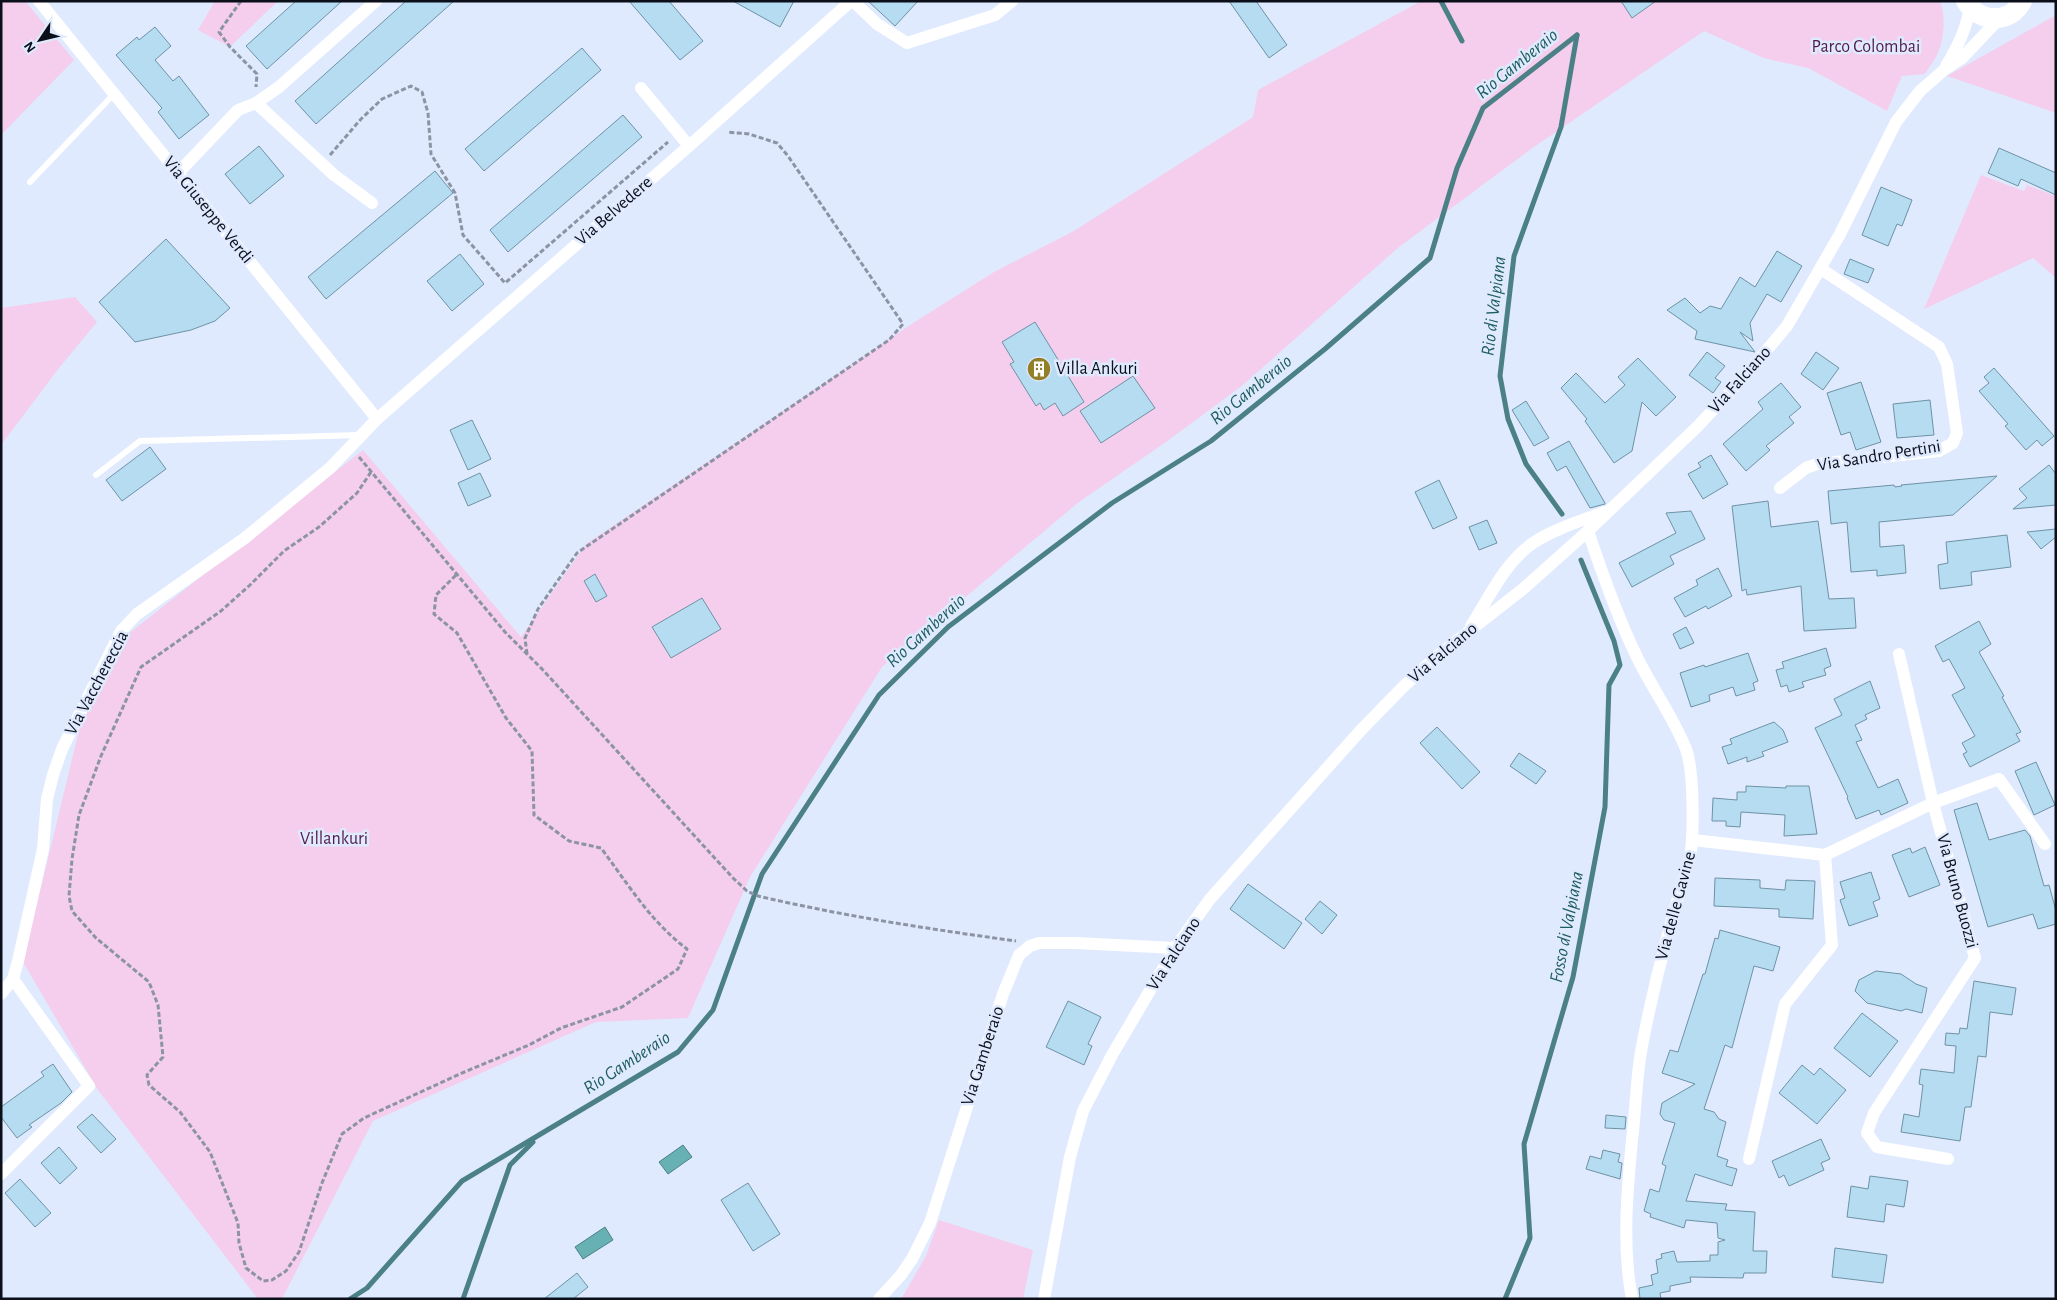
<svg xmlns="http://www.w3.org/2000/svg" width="2057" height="1300" font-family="'Alegreya Sans',sans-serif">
<rect width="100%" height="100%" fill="#e0eafe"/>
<g fill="#f4ceec">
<path d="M1,1H25L74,60L1,135Z"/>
<path d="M215,1H278L230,47L198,30Z"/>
<path d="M1421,1H1940C1946,16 1944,38 1938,53C1935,60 1929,67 1925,74L1902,76L1887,111L1808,68L1764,58L1704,31L1531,149L1399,247L1243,385L1166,442L1079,502L882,667L750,877L688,1018L596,1022L373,1121L282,1299H258L98,1090L23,962L80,726L128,634L363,450L521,637L586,544L910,325L994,272L1074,231L1253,117L1258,90Z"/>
<path d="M2056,15V113L1947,76Z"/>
<path d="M1981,175L2024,191L2027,185L2056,196V278L2033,258L1924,309Z"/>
<path d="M75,297L97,322L59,368L1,445V308Z"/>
<path d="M939,1220L1033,1250L1023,1299H901L926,1256Z"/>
</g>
<g fill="#67b1b4" stroke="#4b8086">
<path d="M683,1145L692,1157L668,1174L659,1162Z"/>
<path d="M605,1227L613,1240L583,1259L575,1247Z"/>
</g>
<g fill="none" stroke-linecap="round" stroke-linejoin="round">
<g stroke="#4b8086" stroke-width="5">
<path d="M1441,1L1462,41"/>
<path d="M1562,514L1526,464L1508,419L1500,376L1514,256L1561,127L1577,35"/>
<path d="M350,1299L367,1288L462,1181L678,1052L713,1010L762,874L879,695L948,627L1112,503L1211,441L1325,349L1430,258L1457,168L1483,108L1577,35"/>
<path d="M463,1299L510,1165L533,1142"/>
<path d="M1505,1299L1530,1238L1524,1144L1573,977L1605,807L1609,685L1620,665L1614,641L1581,560"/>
</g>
</g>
<g fill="#b6dcf1" stroke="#6e92a5">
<path d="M296,1H342L267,69L246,46Z"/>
<path d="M406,1H454L316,124L295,101Z"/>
<path d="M629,1H669L703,41L680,60Z"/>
<path d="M733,1H794L780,27Z"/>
<path d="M868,1H918L895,26Z"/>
<path d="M1229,1H1256L1287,45L1269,58Z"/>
<path d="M1621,1H1656L1632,18Z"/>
<path d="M155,27L171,46L155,60L173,81L179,76L209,115L179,139L158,112L162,108L116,55L137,37L139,40Z"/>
<path d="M582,48L601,70L484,171L465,149Z"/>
<path d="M623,115L642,137L508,252L490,230Z"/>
<path d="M259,146L284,176L250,204L225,174Z"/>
<path d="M1999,148L2056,173V195L2021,179L2018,186L1988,173Z"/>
<path d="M435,171L453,193L326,299L308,277Z"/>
<path d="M1881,187L1912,200L1902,226L1897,224L1888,246L1862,235Z"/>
<path d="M166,239L230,308L215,321L191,330L135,342L99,302Z"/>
<path d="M1777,251L1802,266L1781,302L1767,294L1750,323L1753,341L1740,332L1755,352L1695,339L1697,331L1667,310L1685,298L1700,313L1710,306L1721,309L1740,277L1755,287Z"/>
<path d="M460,254L484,284L452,311L427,281Z"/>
<path d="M1850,259L1874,269L1868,283L1844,274Z"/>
<path d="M1035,322L1084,402L1063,416L1055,403L1044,410L1040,403L1036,406L1010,364L1014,362L1002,342Z"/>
<path d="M1707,352L1725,366L1715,378L1721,382L1713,393L1689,375Z"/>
<path d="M1816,352L1839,368L1823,390L1801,374Z"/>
<path d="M1638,358L1676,397L1656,416L1642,402L1632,451L1614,463L1585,421L1587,419L1561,388L1576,373L1605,403L1625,385L1618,377Z"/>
<path d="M1994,368L2054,436L2042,446L2037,440L2026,450L2005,426L2008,424L1979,391L1989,383L1984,377Z"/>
<path d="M1133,376L1155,408L1101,443L1080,411Z"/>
<path d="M1861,382L1881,442L1856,450L1850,432L1841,435L1827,393Z"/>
<path d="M1781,383L1801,407L1789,417L1794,423L1766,446L1770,450L1746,471L1723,444L1763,409L1758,402Z"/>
<path d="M1930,400L1934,435L1897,438L1893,404Z"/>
<path d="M1526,401L1549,438L1534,446L1512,410Z"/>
<path d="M472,420L491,459L468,470L450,430Z"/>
<path d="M1569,441L1605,503V504L1590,508L1566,466L1557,471L1547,453Z"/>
<path d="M150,447L166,469L122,501L106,480Z"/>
<path d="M1711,455L1728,484L1703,499L1688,474L1701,467L1698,463Z"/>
<path d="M2049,465L2056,474V505L2013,509L2027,498L2019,489Z"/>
<path d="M480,473L491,496L468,506L458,483Z"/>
<path d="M1997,476L1953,515L1879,522L1880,547L1904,545L1906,573L1877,576V570L1851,572L1847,522L1831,524L1828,491L1894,485L1895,487L1902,486L1901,485Z"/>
<path d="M1439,480L1457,518L1433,529L1415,492Z"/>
<path d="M1768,501L1771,527L1818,521L1829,599L1854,598L1856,628L1804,631L1801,586L1747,595L1746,589L1742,591L1732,506Z"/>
<path d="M1691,511L1705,539L1670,556L1674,564L1632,587L1619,563L1676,533L1666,513Z"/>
<path d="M1487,520L1497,543L1479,550L1469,527Z"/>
<path d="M2056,529V537L2041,549L2027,532Z"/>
<path d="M2007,535L2011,567L1971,572L1972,585L1940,589L1938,565L1948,563L1946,542Z"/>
<path d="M1718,568L1732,596L1708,609L1706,606L1685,617L1674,598L1698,585L1696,580Z"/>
<path d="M595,574L607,596L596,602L584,581Z"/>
<path d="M702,598L721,629L671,658L652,627Z"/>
<path d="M1979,621L1991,644L1979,652L2004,696L2002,697L2021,732L2016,734L2020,741L1970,767L1963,754L1967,752L1962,743L1975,736L1952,695L1965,688L1949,659L1943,662L1935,646Z"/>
<path d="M1686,627L1694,643L1680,649L1673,634Z"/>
<path d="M1826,648L1831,666L1824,669L1826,675L1802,682L1804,687L1789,692L1787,685L1781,687L1776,670L1784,668L1782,662Z"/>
<path d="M1748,653L1758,681L1753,683L1755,690L1736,696L1733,687L1709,695L1710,701L1691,707L1680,673L1704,665L1705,667Z"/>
<path d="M1870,681L1880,708L1865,715L1867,719L1855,725L1862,740L1856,742L1878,788L1898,779L1908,803L1881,815L1879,810L1856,819L1847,798L1848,797L1815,728L1842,715L1834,699Z"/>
<path d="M1774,722L1783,730L1788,742L1762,752L1764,756L1747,762V757L1728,764L1722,747L1732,744L1730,739Z"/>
<path d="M1437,727L1480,772L1462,789L1420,743Z"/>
<path d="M1519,753L1546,771L1536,784L1510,766Z"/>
<path d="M2036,762L2055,805L2034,815L2015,771Z"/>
<path d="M1746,786L1786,788V786H1809L1817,834L1784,836L1785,815L1741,812L1740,827L1726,826V821H1712L1713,798L1737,800V792H1746Z"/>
<path d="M1977,803L1989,840L2025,830L2030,836L2044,886L2049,885L2056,911V924L2038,929L2033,914L1988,927L1954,810Z"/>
<path d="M1925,847L1940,885L1909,897L1892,855L1910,848L1912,853Z"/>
<path d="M1871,872L1880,899L1873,902L1878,916L1849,926L1840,900L1845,898L1840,882Z"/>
<path d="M1715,878L1760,880V888L1785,890L1786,880L1815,881L1813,919L1779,917V909L1714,906Z"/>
<path d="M1248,884L1302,923L1284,949L1230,909Z"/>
<path d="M1320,901L1337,915L1322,934L1305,919Z"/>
<path d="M1720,930L1780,947L1773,971L1754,966L1732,1048L1725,1045L1704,1109L1714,1112L1719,1119L1726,1122L1717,1156L1728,1160L1726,1166L1737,1169L1732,1186L1695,1174L1686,1201L1727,1204L1725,1210L1755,1212L1753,1251H1767L1766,1273H1744L1743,1278L1690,1277L1691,1282L1670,1286V1291L1660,1293L1661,1299H1640L1639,1288L1653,1285L1651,1275L1658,1273L1656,1260L1662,1258L1661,1254L1674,1251L1677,1262L1710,1261V1255H1718V1242L1725,1240L1718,1238L1717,1223L1686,1220L1684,1228L1650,1217L1651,1214L1644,1211L1650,1189L1659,1192L1666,1166L1662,1164L1675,1123L1664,1120L1660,1114L1662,1103L1695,1084L1662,1073L1670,1050L1678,1052L1703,974H1705L1715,938L1718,939Z"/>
<path d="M1876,971L1901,974L1916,984L1927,988L1922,1013L1906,1009L1901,1011L1867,1003L1855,991L1859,980Z"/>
<path d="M1974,981L2016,988L2012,1015L1990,1012L1986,1057L1978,1056L1971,1107H1965L1960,1141L1901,1132L1904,1114L1919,1117L1923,1085L1919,1084L1921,1069L1954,1073L1956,1046L1945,1045L1946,1033L1959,1034L1960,1028L1967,1029Z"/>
<path d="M1068,1001L1101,1017L1088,1044L1092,1046L1084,1065L1046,1047Z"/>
<path d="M1862,1013L1898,1041L1870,1077L1834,1048Z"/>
<path d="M53,1064L72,1092L61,1103L29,1125L32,1127L17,1138L1,1117V1107L44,1076L41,1072Z"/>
<path d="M1802,1065L1814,1075L1820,1068L1846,1090L1817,1124L1779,1093Z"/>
<path d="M92,1114L116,1139L101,1153L77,1127Z"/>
<path d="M1606,1115L1626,1117L1625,1129L1605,1128Z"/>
<path d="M1821,1139L1830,1159L1821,1163L1824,1170L1789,1186L1784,1175L1779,1178L1772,1161Z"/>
<path d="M59,1147L77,1168L60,1184L41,1163Z"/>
<path d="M1603,1150L1620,1154L1618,1162L1622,1163L1620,1179L1586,1169L1590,1156L1601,1159Z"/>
<path d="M1870,1176L1908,1181L1904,1207L1886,1204L1884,1222L1847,1217L1851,1186L1868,1189Z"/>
<path d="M20,1179L51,1213L35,1227L5,1193Z"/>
<path d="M748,1183L780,1234L753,1251L721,1200Z"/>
<path d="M1835,1248L1887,1255L1883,1283L1832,1277Z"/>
<path d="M577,1273L588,1287L573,1299H544Z"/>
</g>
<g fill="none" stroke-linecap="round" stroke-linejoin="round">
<g stroke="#8c94a4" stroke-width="3" stroke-dasharray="5 2.5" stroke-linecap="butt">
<path d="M241,1L219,32L230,47L257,74L256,87"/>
<path d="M330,155L361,119L382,99L411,86L422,92L428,113L431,154L455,193L463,235L505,283L668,142"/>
<path d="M359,457L505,632L543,670L733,878L747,891L758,896C843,916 929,929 1016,941"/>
<path d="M371,472L357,493L319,527L284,551L250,585L221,611L141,667L101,756L79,815L72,859L69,896L72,911L96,938L149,982L158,1005L163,1057L147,1075L149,1085L180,1112L210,1152L238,1223L239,1243L246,1268L263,1281L272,1280L286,1271L299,1252L322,1183L342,1134L364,1118L462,1073L529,1045L561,1028L622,1007L678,969L687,949C650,921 628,884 601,848L569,841L534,815L532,751L506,718L457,633L434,614L436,595L457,574"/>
<path d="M527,654L525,638L538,609L577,553L889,340L903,324L788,156L777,143L749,134L727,132"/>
</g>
<g stroke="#fff" stroke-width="6">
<path d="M30,182L114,94"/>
<path d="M96,475L140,441L361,435"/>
</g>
<g stroke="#fff" stroke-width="12">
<path d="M39,1L377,419"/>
<path d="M853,1L877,24L907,43L995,15L1012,1"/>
<path d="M1946,66C1958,46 1966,30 1970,7"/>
<path d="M641,88L689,146"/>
<path d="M256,103L334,175L372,203"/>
<path d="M178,173L238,110L256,103L279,87L376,1"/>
<path d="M1780,488L1806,468L1817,464L1939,451L1953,443L1957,433L1947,364L1939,347L1821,269"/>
<path d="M1588,531C1602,573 1617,616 1636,655C1651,687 1673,716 1686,749C1694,771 1694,834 1690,858C1671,919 1654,983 1642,1046C1636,1077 1636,1109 1632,1140C1627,1193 1622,1246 1632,1299"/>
<path d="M1471,626C1489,598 1505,562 1533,543C1554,529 1581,521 1604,512"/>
<path d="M1899,654L1933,803L1975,958L1874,1113L1867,1133L1877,1147L1948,1159"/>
<path d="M1693,840L1825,855L1933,803L1999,779L2045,844"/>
<path d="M1,994L13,979L18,961L43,849L47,799L53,775L62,749L121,631L137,614L245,538L330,468L377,419L689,146L851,1"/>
<path d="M1749,1159L1785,1004L1832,945L1825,855"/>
<path d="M1,1174L89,1086L13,979"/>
<path d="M879,1299L901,1275L912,1259L930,1223L1003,994L1019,955L1030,946L1039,943H1076L1175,948"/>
<path d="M1044,1299L1070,1157L1083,1111L1112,1055L1175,948L1210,899L1361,730L1403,687L1436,657L1523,589L1588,531L1697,427L1744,377L1787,326L1840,234L1896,122L1920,91L1944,70L1962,58L1999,19"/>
</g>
<path stroke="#fff" stroke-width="20" d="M1966,1C1979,23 2010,25 2022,1"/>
</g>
<defs>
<g id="building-disc" transform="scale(1.25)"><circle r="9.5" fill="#918027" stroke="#e0eafe"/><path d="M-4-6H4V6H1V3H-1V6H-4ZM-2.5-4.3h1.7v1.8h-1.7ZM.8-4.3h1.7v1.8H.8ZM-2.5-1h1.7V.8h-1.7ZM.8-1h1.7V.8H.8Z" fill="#fff"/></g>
</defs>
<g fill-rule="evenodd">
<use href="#building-disc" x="1039" y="369"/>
</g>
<g text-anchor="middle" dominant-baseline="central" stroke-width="5" stroke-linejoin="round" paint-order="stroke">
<g font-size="18" fill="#531b4b" stroke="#e0eafe">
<text x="1866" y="47">Parco Colombai</text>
<text x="334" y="839">Villankuri</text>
</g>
<g font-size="18" fill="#0a0f1a" stroke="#e0eafe">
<text transform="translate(208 210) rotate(51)">Via Giuseppe Verdi</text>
<text transform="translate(614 211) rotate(-41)">Via Belvedere</text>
<text transform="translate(1740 380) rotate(-48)">Via Falciano</text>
<text transform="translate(1879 456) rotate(-9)">Via Sandro Pertini</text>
<text transform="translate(1443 653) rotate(-40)">Via Falciano</text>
<text transform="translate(97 683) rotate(-62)">Via Vacchereccia</text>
<text transform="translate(1957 891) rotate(75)">Via Bruno Buozzi</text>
<text transform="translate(1676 906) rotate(-75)">Via delle Gavine</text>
<text transform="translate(1174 954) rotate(-57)">Via Falciano</text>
<text transform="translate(983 1056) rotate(-72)">Via Gamberaio</text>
</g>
<g font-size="18" fill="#0a0f1a" stroke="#e0eafe" text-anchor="start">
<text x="1056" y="369">Villa Ankuri</text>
</g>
<g font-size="19" font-style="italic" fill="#1e5d60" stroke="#e0eafe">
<text transform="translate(1517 64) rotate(-39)">Rio Gamberaio</text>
<text transform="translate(1494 306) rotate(-83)">Rio di Valpiana</text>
<text transform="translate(1251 390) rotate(-39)">Rio Gamberaio</text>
<text transform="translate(926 631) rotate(-42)">Rio Gamberaio</text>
<text transform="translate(1567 927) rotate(-79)">Fosso di Valpiana</text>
<text transform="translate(627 1063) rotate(-33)">Rio Gamberaio</text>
</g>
</g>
<rect width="2057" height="1300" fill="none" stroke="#0a0f1a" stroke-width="5"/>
<g transform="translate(40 40) rotate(235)" stroke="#e0eafe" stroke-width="4" paint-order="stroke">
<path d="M0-4L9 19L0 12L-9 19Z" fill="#0a0f1a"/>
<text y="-8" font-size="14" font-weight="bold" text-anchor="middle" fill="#0a0f1a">N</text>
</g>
</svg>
